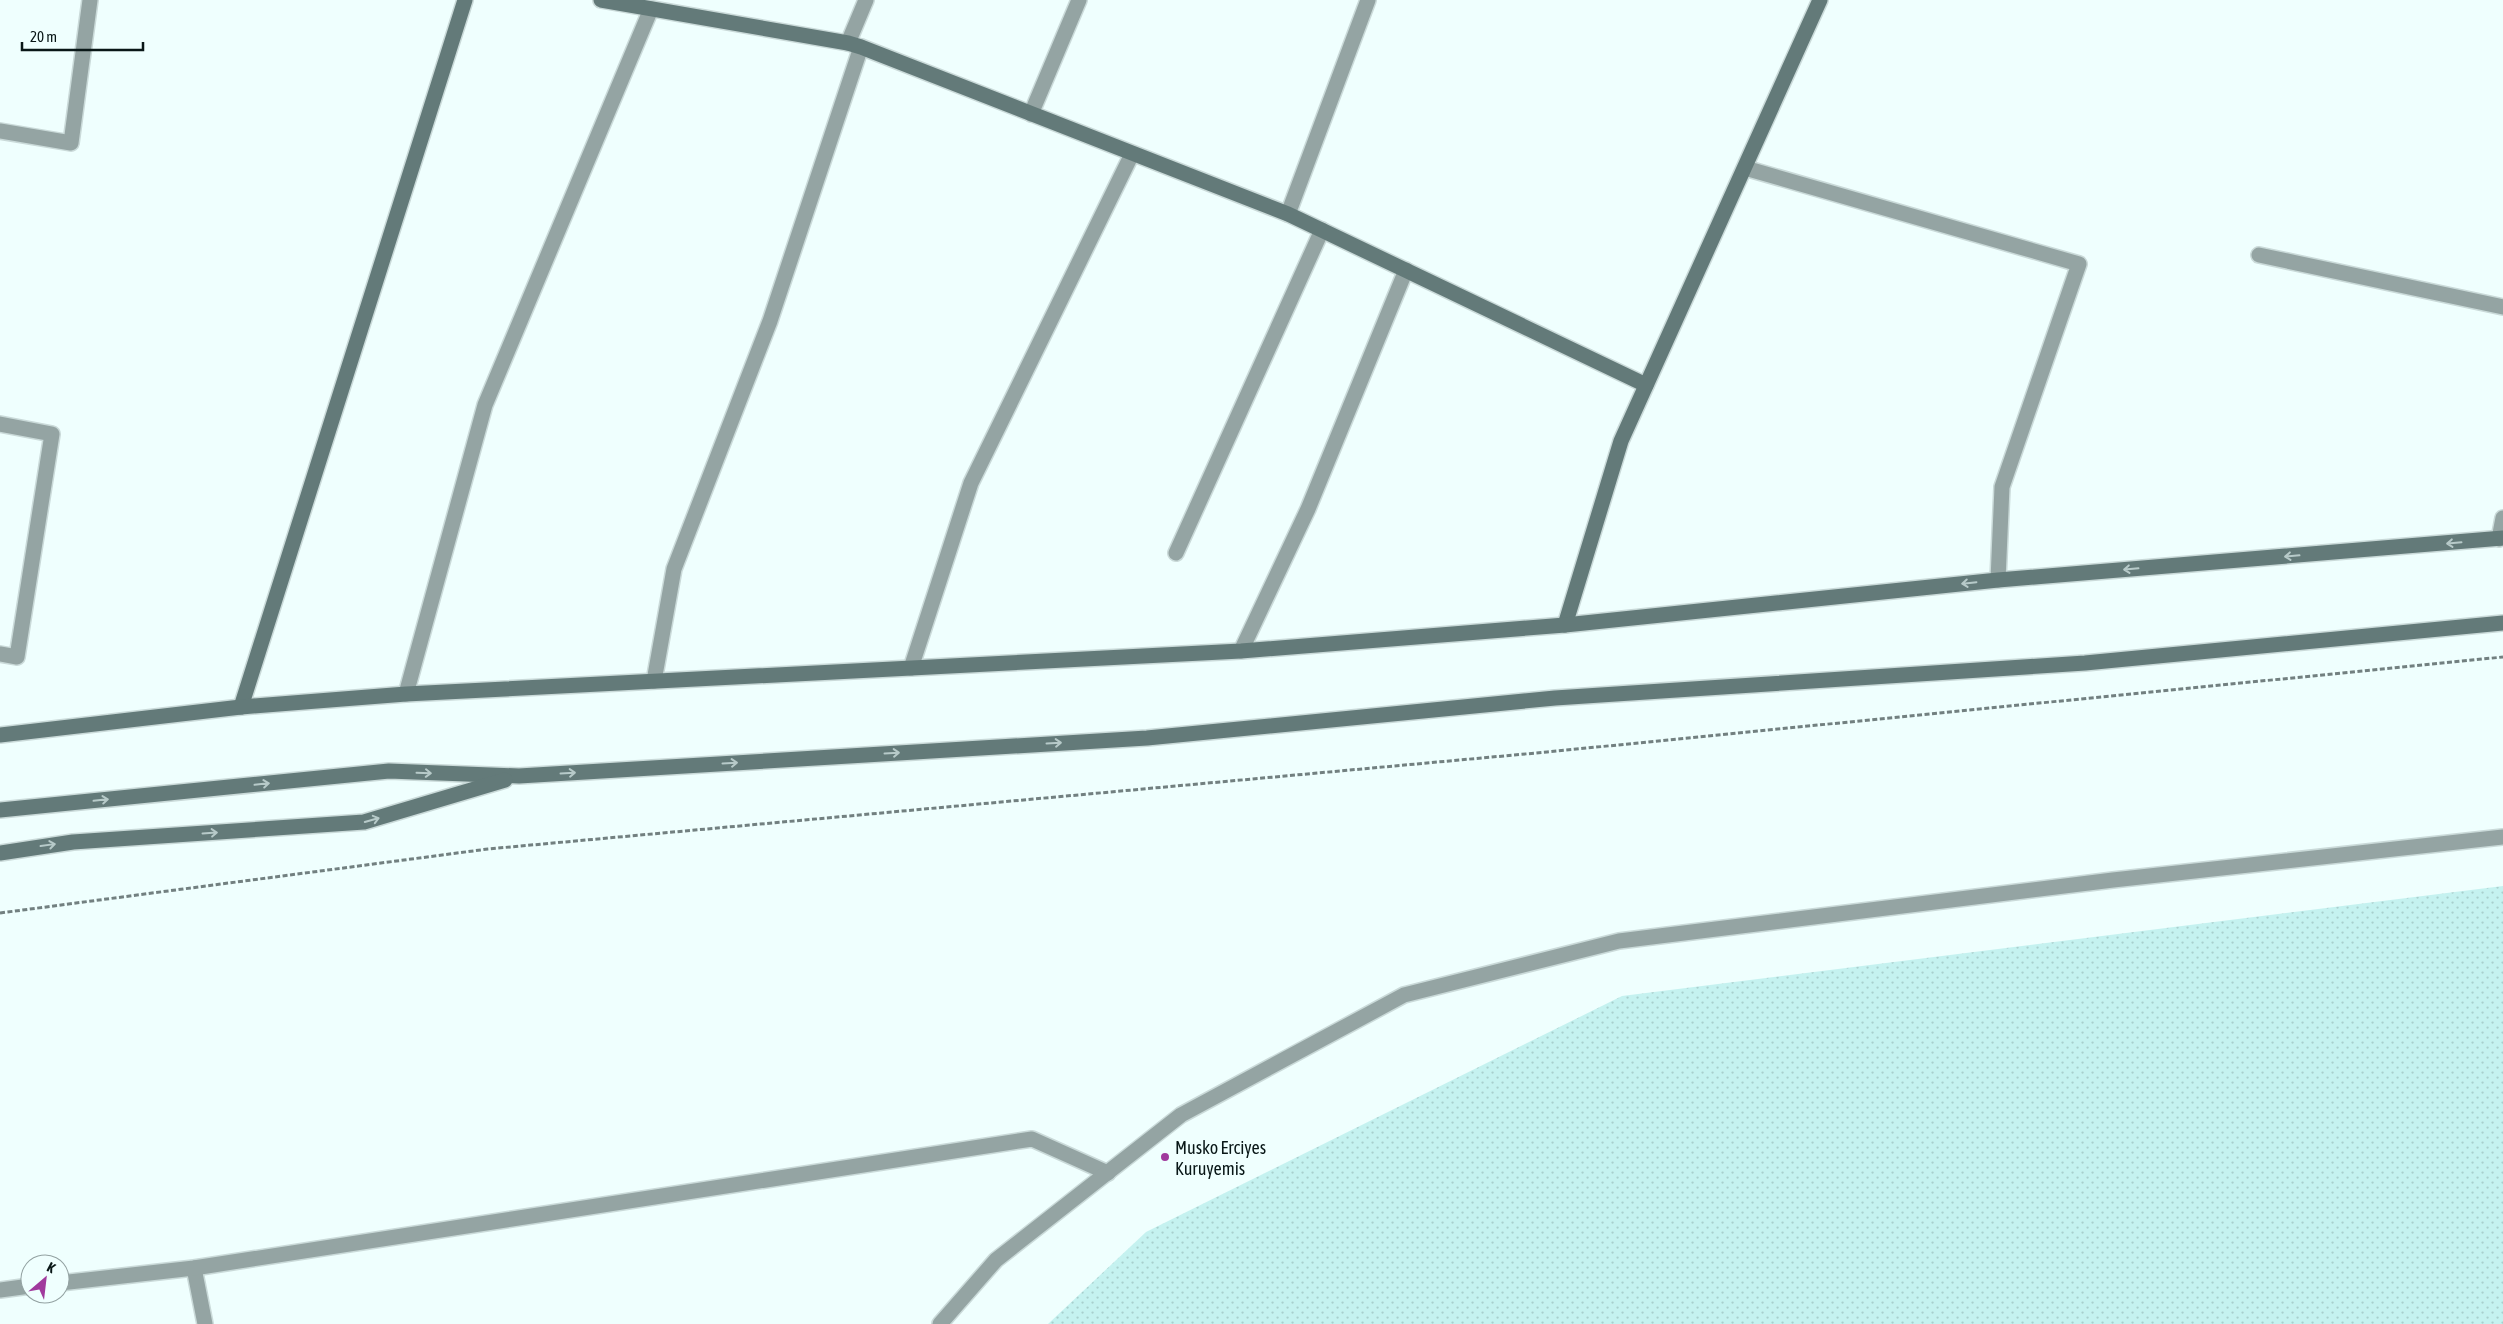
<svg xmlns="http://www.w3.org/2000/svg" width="2503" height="1324" font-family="'Asap Condensed',sans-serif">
<defs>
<pattern id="grass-dots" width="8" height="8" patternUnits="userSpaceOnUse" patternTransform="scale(1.25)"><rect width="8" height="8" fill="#c5f2f0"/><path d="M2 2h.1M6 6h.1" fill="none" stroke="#a8cfcd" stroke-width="1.8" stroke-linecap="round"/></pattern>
</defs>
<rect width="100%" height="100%" fill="#effffe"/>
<path fill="url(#grass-dots)" d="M2503,886V1324H1048L1146,1232L1622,996Z"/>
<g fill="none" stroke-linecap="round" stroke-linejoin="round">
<g stroke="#cadad9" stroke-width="18">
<g id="street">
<path d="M848,43L866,0"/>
<path d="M1031,114L1079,0"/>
<path d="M0,131L71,143L90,0"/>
<path d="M1745,168L2079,264L2002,487L1998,580"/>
<path d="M1288,214L1368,0"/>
<path d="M2259,255L2503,307"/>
<path d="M0,424L52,434L17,657L0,654"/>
<path d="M2499,539L2503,518"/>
<path d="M1176,553L1322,230"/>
<path d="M1241,651L1308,509L1406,270"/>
<path d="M911,668L971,483L1132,154"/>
<path d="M654,681L674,569L770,321L861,47"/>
<path d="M406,694L485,405L651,9"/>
<path d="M194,1268L205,1324"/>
<path d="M60,1283L194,1268L1032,1139L1108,1173"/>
<path d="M0,1290L30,1286"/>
<path d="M940,1324L996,1260L1181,1115L1404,995L1619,941L2113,880L2503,837"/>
</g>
</g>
<g stroke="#cadad9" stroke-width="18">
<g id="secondary">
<path d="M601,0L848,43L861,47L1288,214L1646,385"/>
<path d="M1565,625L1621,441L1820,0"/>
<path d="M241,707L465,0"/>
<path d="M0,735L241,707L406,694L1241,651L1565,625L1998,580L2503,538"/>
<path d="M0,810L389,771L519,776L1147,738L1555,698L2085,663L2503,623"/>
<path d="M0,853L73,842L364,822L505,780"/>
</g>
</g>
<path stroke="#728080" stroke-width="3" stroke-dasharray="5 2.5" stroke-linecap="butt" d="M0,913L488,849L1547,752L2503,657"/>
<use href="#street" stroke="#94a4a3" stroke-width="15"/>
<use href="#secondary" stroke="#637a79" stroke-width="15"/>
</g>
<defs><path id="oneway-shaft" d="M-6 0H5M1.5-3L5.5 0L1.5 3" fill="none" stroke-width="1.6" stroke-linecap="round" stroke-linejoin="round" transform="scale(1.25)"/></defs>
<g stroke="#b7cac9">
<use href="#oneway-shaft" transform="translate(2454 543) rotate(175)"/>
<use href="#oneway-shaft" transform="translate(2292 556) rotate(175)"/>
<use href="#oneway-shaft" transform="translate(2131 569) rotate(175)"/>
<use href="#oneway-shaft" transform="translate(1969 583) rotate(174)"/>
<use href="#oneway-shaft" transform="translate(1054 743) rotate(-3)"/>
<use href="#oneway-shaft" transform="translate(892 753) rotate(-3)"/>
<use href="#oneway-shaft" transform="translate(730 763) rotate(-3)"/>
<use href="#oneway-shaft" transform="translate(424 773) rotate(2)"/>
<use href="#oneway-shaft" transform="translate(568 773) rotate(-3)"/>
<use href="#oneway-shaft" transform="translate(262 784) rotate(-6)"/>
<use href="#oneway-shaft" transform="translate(101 800) rotate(-6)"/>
<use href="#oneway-shaft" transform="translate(372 820) rotate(-16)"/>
<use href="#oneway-shaft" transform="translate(210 833) rotate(-4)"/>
<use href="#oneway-shaft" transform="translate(48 845) rotate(-8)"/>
</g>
<circle fill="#a03a9d" stroke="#effffe" stroke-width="2" cx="1165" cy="1157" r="5"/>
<g text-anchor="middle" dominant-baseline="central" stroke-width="4" stroke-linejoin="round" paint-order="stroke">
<g font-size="18" fill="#091717" stroke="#effffe" text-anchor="start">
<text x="1175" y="1147">Musko Erciyes<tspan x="1175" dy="21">Kuruyemis</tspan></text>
</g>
</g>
<g transform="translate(45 1279) rotate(28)"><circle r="24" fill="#effffe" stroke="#93a2a2"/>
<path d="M0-4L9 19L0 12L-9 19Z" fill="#a03a9d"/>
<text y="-8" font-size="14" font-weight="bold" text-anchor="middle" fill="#091717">K</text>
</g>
<path d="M22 42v8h121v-8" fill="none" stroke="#091717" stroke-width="2.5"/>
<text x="30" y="42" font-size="15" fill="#091717" stroke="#effffe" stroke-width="4" paint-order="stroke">20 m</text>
</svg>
